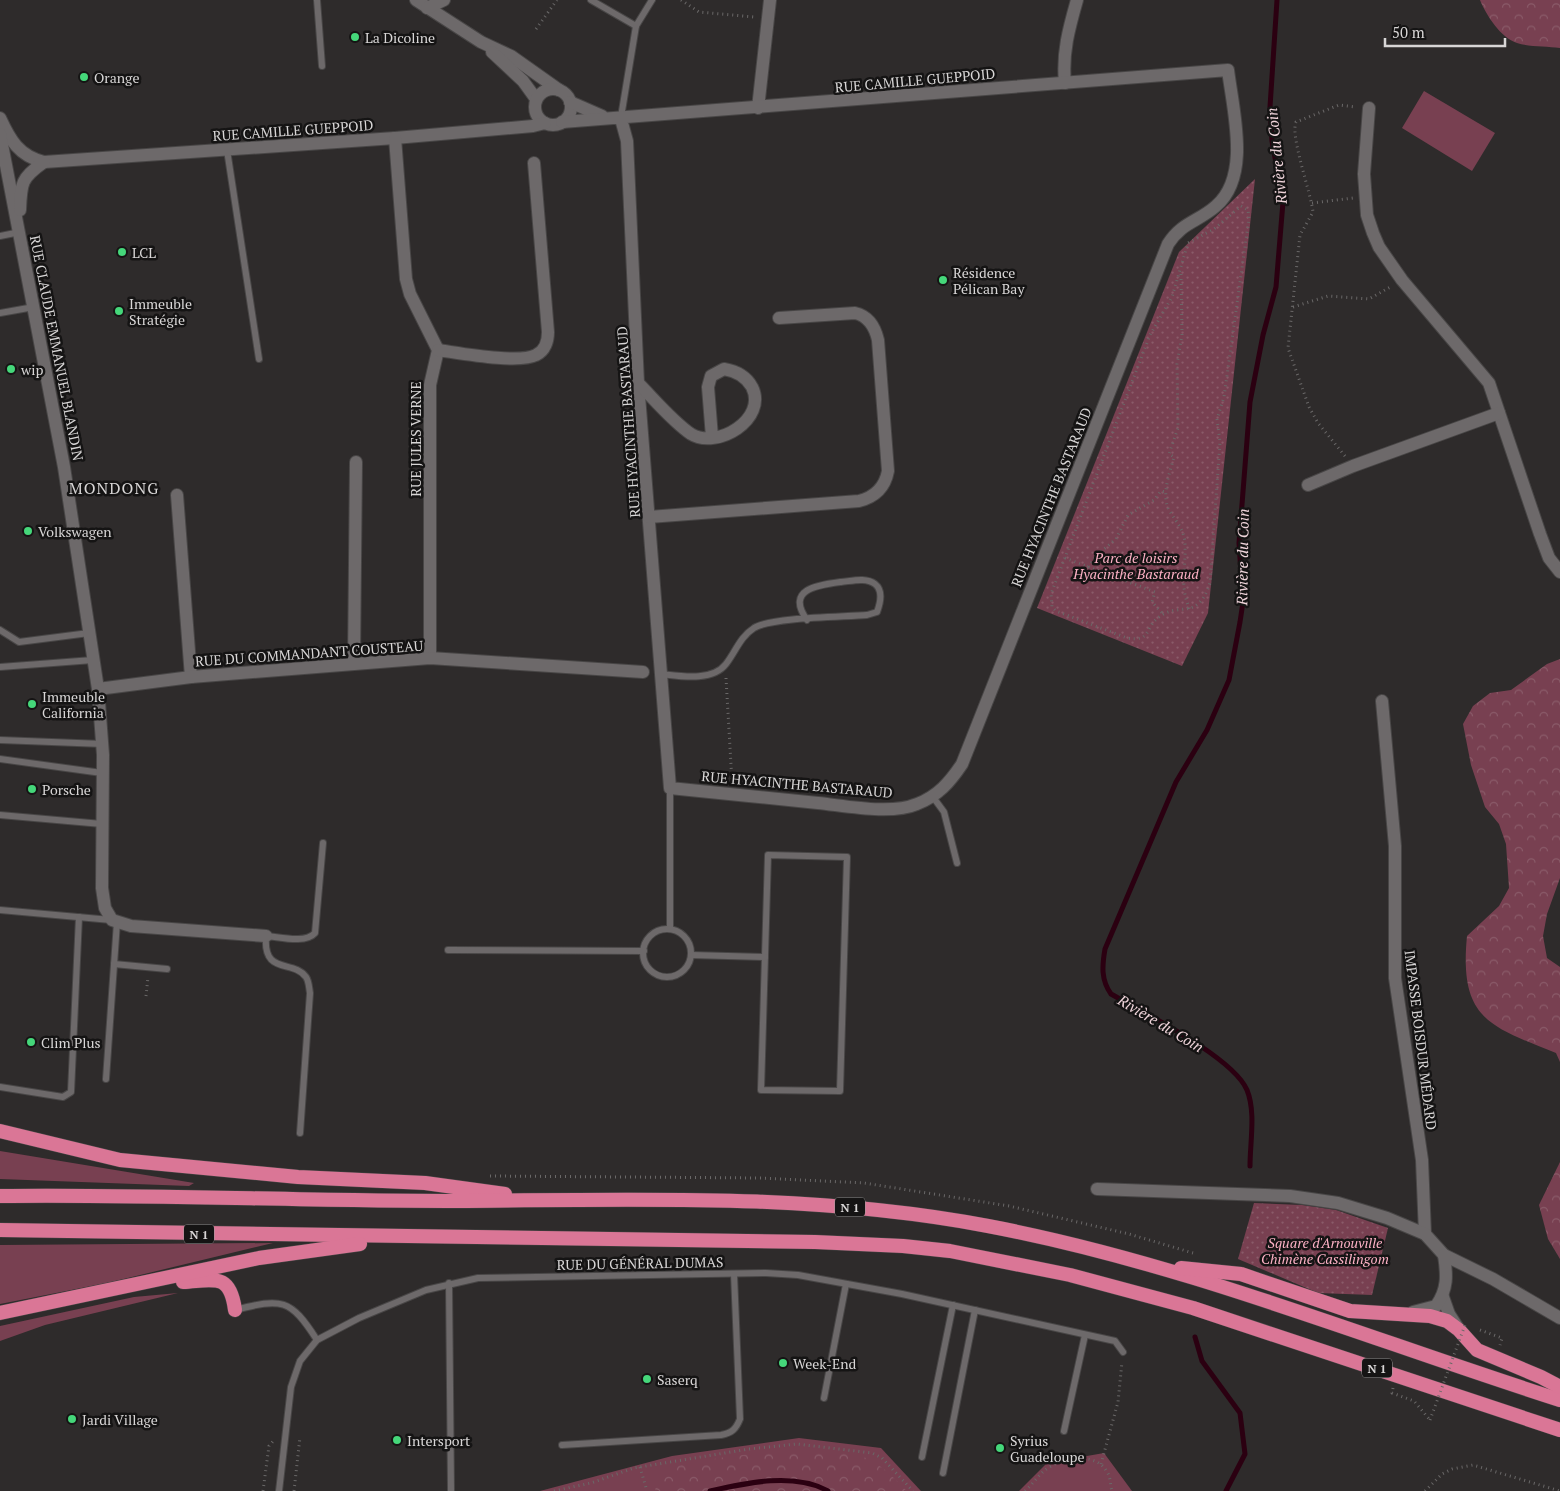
<svg xmlns="http://www.w3.org/2000/svg" width="1560" height="1491" font-family="'PT Serif',serif">
<defs>
<pattern id="forest-crowns" width="20" height="18" patternUnits="userSpaceOnUse" patternTransform="scale(1.25)"><rect width="20" height="18" fill="#784051"/><path d="M2 6a3 3 0 1 1 6 0M12 15a3 3 0 1 1 6 0" fill="none" stroke="#8a5b69"/></pattern>
<pattern id="park-dots" width="8" height="8" patternUnits="userSpaceOnUse" patternTransform="scale(1.25)"><rect width="8" height="8" fill="#784051"/><path d="M2 2h.1M6 6h.1" fill="none" stroke="#8a5b69" stroke-width="1.8" stroke-linecap="round"/></pattern>
</defs>
<rect width="100%" height="100%" fill="#2e2b2b"/>
<g fill="#784051">
<path d="M1424,91L1495,133L1472,171L1402,128Z"/>
<path d="M0,1151L194,1183L189,1186L0,1179Z"/>
<path d="M273,1243L107,1283L0,1304V1245Z"/>
<path d="M178,1293L45,1325L0,1341V1326L134,1297Z"/>
<path d="M799,1438L881,1448L921,1491H540L672,1456Z"/>
<path d="M1104,1453L1132,1491H1019L1047,1463Z"/>
</g>
<g fill="url(#forest-crowns)">
<path d="M1480,0H1560V48C1547,46 1530,47 1517,43C1501,38 1486,15 1480,0Z"/>
<path d="M1560,659V878L1547,914L1543,936L1547,958L1560,967V1062L1556,1053C1489,1026 1459,1019 1467,936L1499,906L1509,888L1506,844L1499,824L1485,807L1471,765L1463,724L1473,706L1490,693L1511,690L1547,664Z"/>
<path d="M1560,1162V1259L1548,1239L1539,1205Z"/>
<path d="M814,1450C866,1454 871,1454 907,1491H655L657,1481L664,1469C713,1457 763,1451 814,1450Z"/>
</g>
<g fill="url(#park-dots)">
<path d="M1255,179L1208,613L1182,666L1037,608L1179,252Z"/>
<path d="M1254,1203L1302,1205L1336,1210L1388,1228L1372,1295L1318,1293L1238,1259Z"/>
</g>
<g fill="none" stroke-linecap="round" stroke-linejoin="round">
<g stroke="#2b0011" stroke-width="5">
<path d="M1250,1166C1250,1142 1256,1112 1247,1090C1233,1057 1144,1013 1111,994C1101,980 1102,966 1105,949L1176,782L1207,730L1229,680L1240,622L1243,602L1239,543L1250,402L1263,335L1276,287L1283,202L1272,141L1270,107L1277,0"/>
<path d="M1195,1337L1202,1361L1240,1413L1245,1454L1226,1491"/>
<path d="M710,1491C746,1483 794,1472 828,1491"/>
</g>
<g stroke="#484646" stroke-width="8">
<g id="service">
<path d="M317,0L322,66"/>
<path d="M591,0L636,26"/>
<path d="M621,117L636,26L652,0"/>
<path d="M227,150L259,359"/>
<path d="M0,236L20,232"/>
<path d="M0,313L34,307"/>
<path d="M0,630L19,642L89,633"/>
<path d="M0,667L93,660"/>
<path d="M661,674C680,676 712,682 726,664C736,651 740,637 754,628C772,617 843,617 867,615L877,612C880,604 884,591 875,584C866,577 852,581 841,582C818,585 785,589 807,620"/>
<path d="M0,740L103,744"/>
<path d="M0,759L102,773"/>
<path d="M670,788V929"/>
<path d="M933,797L944,812L957,863"/>
<path d="M0,815L102,824"/>
<path d="M768,855L847,857L840,1091L761,1090Z"/>
<path d="M0,910L111,920"/>
<circle cx="667" cy="953" r="24"/>
<path d="M448,950L644,951"/>
<path d="M691,955L765,957"/>
<path d="M114,964L167,969"/>
<path d="M106,1079L117,922"/>
<path d="M0,1087L63,1097L71,1092L79,917"/>
<path d="M300,1133L310,993C309,988 309,981 306,977C293,959 263,976 266,936C280,937 305,944 315,933L323,843"/>
<path d="M449,1283L451,1491"/>
<path d="M235,1310C282,1298 290,1298 317,1340"/>
<path d="M824,1398L846,1284"/>
<path d="M1064,1431L1085,1335"/>
<path d="M562,1445L721,1435C732,1433 736,1429 740,1419L734,1274"/>
<path d="M922,1457L953,1305"/>
<path d="M943,1473L975,1310"/>
<path d="M279,1491L291,1387L300,1361L317,1340L359,1318L426,1290L478,1278L766,1273L798,1275L902,1294L1115,1341L1123,1352"/>
</g>
</g>
<g stroke="#484646" stroke-width="14">
<g id="minor">
<path d="M416,0L481,42L511,56L559,90"/>
<path d="M427,8L444,0"/>
<path d="M492,52L523,81L536,99"/>
<path d="M1065,83C1062,53 1069,28 1077,0"/>
<circle cx="553" cy="107" r="18"/>
<path d="M570,102L602,116"/>
<path d="M758,108L770,0"/>
<path d="M1369,108L1364,174L1367,215L1373,233L1379,247L1402,280L1489,383L1540,534L1549,558L1560,572"/>
<path d="M0,118C10,140 19,156 44,162L395,138L533,126L545,123"/>
<path d="M562,122L1228,70C1233,111 1251,176 1216,206C1198,222 1182,222 1168,244L962,764C950,782 938,796 917,804C891,815 847,806 818,803C769,798 719,793 670,788L638,383L627,141L621,119"/>
<path d="M0,134L64,467L98,689L103,755L102,888L105,908L112,920L131,926L266,936"/>
<path d="M395,138L406,279L410,294L438,350L430,385V658"/>
<path d="M20,210C21,183 21,178 44,162"/>
<path d="M438,350C460,353 518,364 536,355C545,351 548,341 548,332L534,163"/>
<path d="M638,383C653,398 673,422 691,434C717,450 768,419 752,387C746,376 736,371 724,369L711,376L708,387L712,437"/>
<path d="M1308,485L1353,466L1499,413"/>
<path d="M177,495L191,677"/>
<path d="M649,517L859,501C875,497 885,487 888,471L878,340C875,327 868,316 855,313L779,318"/>
<path d="M354,663L356,462"/>
<path d="M98,689L191,677L430,658L643,672"/>
<path d="M1382,701L1395,846V978L1422,1160L1425,1234"/>
<path d="M1097,1189L1290,1196L1338,1203L1387,1218L1425,1234L1444,1255L1493,1279L1560,1318"/>
<path d="M1443,1297L1449,1314L1458,1328"/>
<path d="M1413,1312L1436,1306C1448,1289 1447,1275 1444,1255"/>
</g>
</g>
<g stroke="#484646" stroke-width="15">
<g id="trunk">
<path d="M0,1131L120,1160L298,1177L425,1183L505,1194"/>
<path d="M0,1196C149,1194 298,1201 447,1201C627,1200 810,1192 988,1226C1184,1263 1371,1340 1560,1400"/>
<path d="M0,1230L815,1242L903,1246L950,1251L1070,1275L1193,1308L1560,1430"/>
<path d="M1181,1268L1241,1274L1350,1311L1430,1316L1447,1321L1459,1330L1477,1350L1541,1377L1560,1387"/>
<path d="M183,1282C214,1280 230,1272 235,1310"/>
<path d="M0,1313L259,1258L360,1244"/>
</g>
</g>
<g stroke="#6a6868" stroke-width="3" stroke-dasharray="1 4" stroke-linecap="butt">
<path d="M681,0L699,12L754,17"/>
<path d="M536,29L557,0"/>
<path d="M1312,203L1353,198"/>
<path d="M1241,206L1248,210L1249,218L1224,397L1217,419L1220,442L1210,583C1197,622 1180,601 1159,617C1144,628 1152,642 1127,638L1056,611L1052,607L1051,594L1150,335L1172,297L1188,243L1214,229Z"/>
<path d="M1181,274L1182,335L1177,364L1178,428L1169,454L1174,457C1170,472 1161,495 1169,510C1176,522 1185,530 1185,545C1186,570 1179,585 1190,610"/>
<path d="M1293,307L1328,296L1369,299L1392,286"/>
<path d="M1345,456L1318,423L1309,407L1288,348L1300,235L1313,212C1311,193 1290,136 1296,122L1339,105L1355,107"/>
<path d="M1065,558L1155,592L1152,602L1164,615"/>
<path d="M1088,567L1098,554L1116,539L1128,515L1154,500L1161,491L1166,492"/>
<path d="M726,678L732,782"/>
<path d="M146,996L148,977"/>
<path d="M490,1176L761,1178L864,1183L1009,1206L1129,1234L1193,1253"/>
<path d="M1480,1330L1502,1338L1500,1345"/>
<path d="M1393,1388L1392,1393L1414,1401L1430,1420"/>
<path d="M1101,1464L1118,1402L1122,1362"/>
<path d="M640,1467L647,1491"/>
<path d="M263,1491L269,1446L275,1439"/>
<path d="M294,1491L300,1437"/>
<path d="M554,1491L591,1483L634,1468L749,1449L797,1444L872,1453L882,1458L913,1491"/>
<path d="M1025,1491C1032,1485 1037,1477 1044,1471C1060,1457 1096,1451 1107,1472C1111,1477 1110,1485 1112,1491"/>
<path d="M1425,1491L1442,1474L1452,1469L1473,1465L1560,1491"/>
</g>
<use href="#service" stroke="#6d696a" stroke-width="6"/>
<use href="#minor" stroke="#6d696a" stroke-width="12"/>
<use href="#trunk" stroke="#da7696" stroke-width="14"/>
<path stroke="#6a6868" stroke-width="3" stroke-dasharray="1 4" stroke-linecap="butt" d="M1430,1420L1465,1325"/>
</g>
<g fill="#45d77a" stroke="#151414" stroke-width="2">
<circle cx="355" cy="37" r="5"/>
<circle cx="84" cy="77" r="5"/>
<circle cx="122" cy="252" r="5"/>
<circle cx="943" cy="280" r="5"/>
<circle cx="119" cy="311" r="5"/>
<circle cx="11" cy="369" r="5"/>
<circle cx="28" cy="531" r="5"/>
<circle cx="32" cy="704" r="5"/>
<circle cx="32" cy="789" r="5"/>
<circle cx="31" cy="1042" r="5"/>
<circle cx="783" cy="1363" r="5"/>
<circle cx="647" cy="1379" r="5"/>
<circle cx="72" cy="1419" r="5"/>
<circle cx="397" cy="1440" r="5"/>
<circle cx="1000" cy="1448" r="5"/>
</g>
<g text-anchor="middle" dominant-baseline="central" stroke-width="5" stroke-linejoin="round" paint-order="stroke">
<g fill="#151414" stroke="#9e9c9c" stroke-width="1">
<rect x="835" y="1197.5" width="30" height="19" rx="4"/>
<rect x="184" y="1224.5" width="30" height="19" rx="4"/>
<rect x="1362" y="1358.5" width="30" height="19" rx="4"/>
</g>
<g font-size="12" font-weight="bold" fill="#d8d6d6">
<text x="850" y="1207">N 1</text>
<text x="199" y="1234">N 1</text>
<text x="1377" y="1368">N 1</text>
</g>
<g font-size="14" fill="#d8d6d6" stroke="#151414" text-anchor="start">
<text x="365" y="37">La Dicoline</text>
<text x="94" y="77">Orange</text>
<text x="132" y="252">LCL</text>
<text x="953" y="272">Résidence<tspan x="953" dy="16">Pélican Bay</tspan></text>
<text x="129" y="303">Immeuble<tspan x="129" dy="16">Stratégie</tspan></text>
<text x="21" y="369">wip</text>
<text x="38" y="531">Volkswagen</text>
<text x="42" y="696">Immeuble<tspan x="42" dy="16">California</tspan></text>
<text x="42" y="789">Porsche</text>
<text x="41" y="1042">Clim Plus</text>
<text x="793" y="1363">Week-End</text>
<text x="657" y="1379">Saserq</text>
<text x="82" y="1419">Jardi Village</text>
<text x="407" y="1440">Intersport</text>
<text x="1010" y="1440">Syrius<tspan x="1010" dy="16">Guadeloupe</tspan></text>
</g>
<g font-size="14" fill="#d8d6d6" stroke="#151414">
<text transform="translate(915 80) rotate(-5)">RUE CAMILLE GUEPPOID</text>
<text transform="translate(293 130) rotate(-4)">RUE CAMILLE GUEPPOID</text>
<text transform="translate(57 348) rotate(79)">RUE CLAUDE EMMANUEL BLANDIN</text>
<text transform="translate(628 422) rotate(-94)">RUE HYACINTHE BASTARAUD</text>
<text transform="translate(415 439) rotate(-90)">RUE JULES VERNE</text>
<text transform="translate(1051 497) rotate(-68)">RUE HYACINTHE BASTARAUD</text>
<text transform="translate(309 653) rotate(-4)">RUE DU COMMANDANT COUSTEAU</text>
<text transform="translate(797 784) rotate(5)">RUE HYACINTHE BASTARAUD</text>
<text transform="translate(1421 1040) rotate(83)">IMPASSE BOISDUR MÉDARD</text>
<text transform="translate(640 1263) rotate(-1)">RUE DU GÉNÉRAL DUMAS</text>
</g>
<g font-size="14" font-style="italic" fill="#fdb1c5" stroke="#151414">
<text x="1136" y="557">Parc de loisirs<tspan x="1136" dy="16">Hyacinthe Bastaraud</tspan></text>
<text x="1325" y="1242">Square d'Arnouville<tspan x="1325" dy="16">Chimène Cassilingom</tspan></text>
</g>
<g font-size="15" font-style="italic" fill="#efd4da" stroke="#151414">
<text transform="translate(1276 156) rotate(-96)">Rivière du Coin</text>
<text transform="translate(1242 557) rotate(-89)">Rivière du Coin</text>
<text transform="translate(1161 1023) rotate(31)">Rivière du Coin</text>
</g>
<g font-size="16" letter-spacing="1" fill="#d8d6d6" stroke="#151414">
<text x="114" y="488">MONDONG</text>
</g>
</g>
<path d="M1385 38v8h120v-8" fill="none" stroke="#d8d6d6" stroke-width="2.5"/>
<text x="1392" y="38" font-size="15" fill="#d8d6d6" stroke="#151414" stroke-width="4" paint-order="stroke">50 m</text>
</svg>
